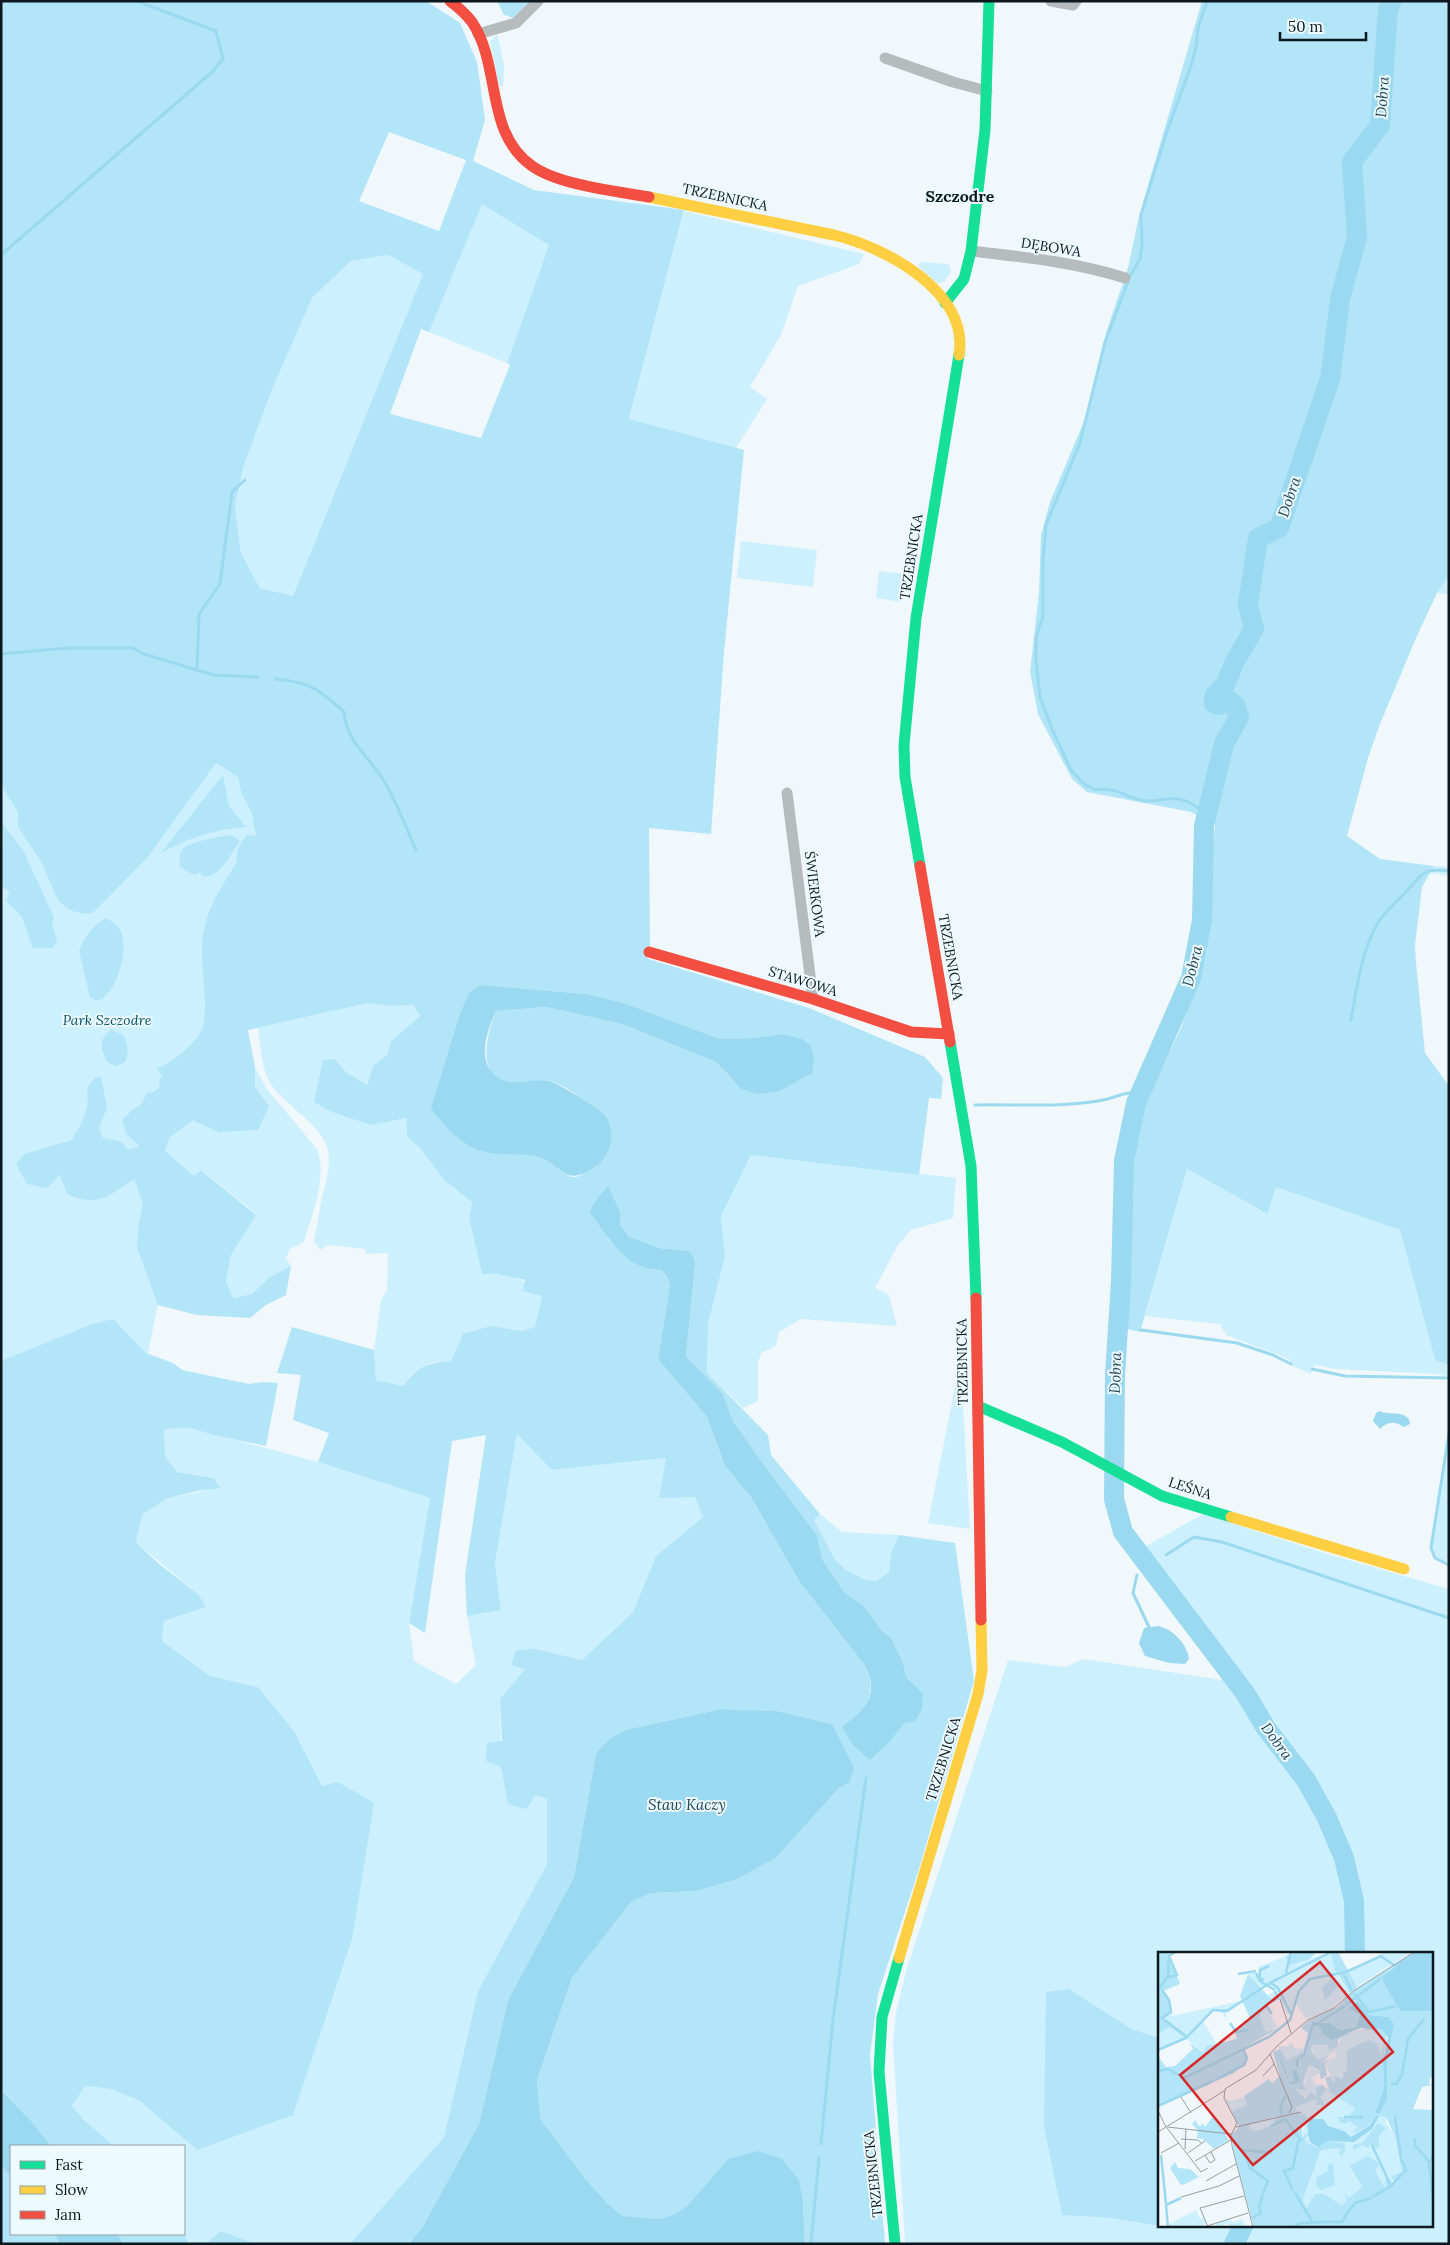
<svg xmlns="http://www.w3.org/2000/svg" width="1450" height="2245" font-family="Lora,serif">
<rect width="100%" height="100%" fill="#f1f8fb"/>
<g fill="#ccf0fd">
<path d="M497,34L504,64L503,87L499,85L490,42Z"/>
<path d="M482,203L549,245L507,363L429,332Z"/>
<path d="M684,211L864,254L859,264L798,286L781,335L750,387L767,399L736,448L629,420Z"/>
<path d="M388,255L423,274L293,596L260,588L241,553L235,505L244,465L271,392L312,298L351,261Z"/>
<path d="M922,262L947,264L950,266L951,272L944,282L937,283L919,267V264Z"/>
<path d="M741,541L817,550L813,587L737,578Z"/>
<path d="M879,571L906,574L902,602L876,598Z"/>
<path d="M1448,576L1449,595L1437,593Z"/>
<path d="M216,763L238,777L241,792L252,814L258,845L193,1119L269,1106L255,1087V1067L267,1089L317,1149C328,1178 312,1213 304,1242L290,1249L286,1258L291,1266L270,1277L252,1294L233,1298L226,1281L231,1255L256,1214L202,1170L195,1177L165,1151L161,1157L179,1202L104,1567L1,1835V785L18,812V827L41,862L58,900L66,908L75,912L95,911L148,857Z"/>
<path d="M1434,866L1449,867V876L1430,873Z"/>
<path d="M368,1003L390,1006L413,1005L420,1016L391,1041L387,1055L373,1066L367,1085L346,1072L335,1059L370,1125L406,1118L407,1137L419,1147L444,1180L472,1202L469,1218L482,1274C511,1274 521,1276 543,1296L535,1328L523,1331L491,1326L451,1361L430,1363L413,1374L403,1386L376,1380L374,1350L381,1300L387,1290L388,1253L365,1254L366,1249L328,1245L320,1250L314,1242C316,1231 318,1219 320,1208C323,1188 333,1167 327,1147C321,1126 287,1106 273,1087C261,1071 261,1047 258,1028Z"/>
<path d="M751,1155L956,1178L953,1218L911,1230L898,1245L875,1288L889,1295L897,1326L801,1319L779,1332L776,1346L761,1353L758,1363V1401L743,1408L707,1373L708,1323L725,1256L721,1216Z"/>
<path d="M1187,1169L1266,1214L1276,1187L1400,1230L1435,1360L1449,1365V1377L1437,1374L1336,1369L1316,1365L1313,1367L1311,1374L1290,1365L1291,1362L1287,1358L1226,1335L1220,1324L1145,1316Z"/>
<path d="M955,1387H962L970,1529L928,1523Z"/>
<path d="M191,1428L318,1462L430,1498L409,1623L414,1661L456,1684L476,1665L467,1616L501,1610L495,1563L517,1434L553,1470L667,1458L695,1497L703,1517L656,1556L633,1612L582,1660L536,1649L525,1669L500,1699L501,1767L508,1804L535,1795L547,1799V1864L478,1991L444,2137L350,2244H256L221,2231L205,2244H189L184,2233V2146H114L84,2120L72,2106L85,2086L111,2089L140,2101L197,2150L322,1786L294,1731L258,1687L210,1676L162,1641L164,1621L206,1607L199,1595L136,1542L142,1515L166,1499L221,1487L213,1478L177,1472L165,1456L164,1429Z"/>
<path d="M1449,1445V1563C1439,1560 1435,1557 1432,1547Z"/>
<path d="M820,1514L842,1532L899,1535L891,1553L889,1572L877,1581L866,1580L846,1570L834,1558L813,1520Z"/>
<path d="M1203,1514L1324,1553L1449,1589V2244H1243L1253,2226H1431V1954H1361L1359,1903L1347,1851L1314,1783L1141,1549Z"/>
<path d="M1084,1659L1229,1681L1255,1718L1272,1745L1307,1790L1332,1841L1347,1897L1348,1954H1159V2038L1132,2029L1069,1989L1062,2215L1111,2218L1159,2226H1237L1228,2244H905L893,2043L896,2013L907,1968L1008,1660L1065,1667Z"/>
</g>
<g fill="#b2e5f7" fill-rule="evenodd">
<path d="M1,1H426L460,23L477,62L485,120L473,161L534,190L684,210L629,419L744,450L724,652L711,834L649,828L650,945L648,959L809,1008L925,1057L943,1078L941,1099L929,1098L919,1175L751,1155L721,1216L725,1256L708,1324L707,1373L768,1435L771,1455L820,1514L814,1520L834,1558L846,1570L866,1580L877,1581L889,1572L891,1553L899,1535L955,1543L974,1681L918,1872L878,1994L870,2055L885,2244H805L803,2203L728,2159L687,2206L675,2214L659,2219L623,2216L607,2203L583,2176L539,2119L537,2080L572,1978L631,1902L651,1893L696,1891L735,1880L776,1858L839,1788L849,1783L832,1724L777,1711L722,1709L629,1729L596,1753L574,1877L508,2000L479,2124L423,2226L409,2244H350L444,2137L478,1991L547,1864V1799L535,1795L527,1809L508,1804L501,1767L486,1761L487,1743L502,1741L500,1699L525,1669L511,1665L516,1650L536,1649L582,1660L633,1612L656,1556L703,1517L695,1497L659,1498L666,1458L552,1470L517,1434L495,1563L501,1610L467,1616L465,1575L486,1435L452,1441L425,1633L409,1623L430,1498L318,1462L329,1433L293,1420L301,1375L277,1373L292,1327L374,1350L376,1380L403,1386C419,1366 426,1363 451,1361L463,1334L491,1326L523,1331L535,1327L542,1296L523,1291L525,1280L497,1274H482L469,1218L472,1202L444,1180L419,1147L407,1137L406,1118L371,1125L332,1112L314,1102L323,1060L335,1059L346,1072L367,1085L373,1066L387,1055L391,1041L420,1016L413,1005L390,1006L368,1003L248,1030L255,1067V1087L269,1106L258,1130L218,1132L193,1120L169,1138L165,1151L194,1176L201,1170L256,1215L231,1255L226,1281L233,1298L252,1294L270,1277L291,1266L286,1295L266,1305L250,1318L197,1315L158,1305L137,1247L139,1222L143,1203L134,1179C109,1196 98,1208 67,1194L60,1175L47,1188L27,1184L16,1164L25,1154L72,1140C83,1120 90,1111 87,1088L95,1078L101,1076L107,1108L99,1128L103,1138L122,1142L128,1150L140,1146L127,1135L122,1120L133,1109L141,1105L147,1093L154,1092L160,1087L159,1080L162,1076L157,1068C167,1065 174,1059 182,1053C190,1046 198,1038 202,1029C210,1008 199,961 203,934C208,906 222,886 237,862C235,851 240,844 247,835L256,836L252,814L241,792L238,777L216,763L148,857L95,911L89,914L75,912L66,908L58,900L41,862L18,827V812L1,785ZM389,132L466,160L439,231L359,201ZM482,204L549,245L507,363L510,365L481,438L390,414L421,329L429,332ZM388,255L423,274L293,596L260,588L241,553L235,505L244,465L271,392L312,298L351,261ZM481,985L586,994L624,1003L720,1039L753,1038L782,1034L733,1081L716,1062L622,1024L546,1007L496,1011C487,1033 475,1077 510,1083C525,1085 541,1076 556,1083C573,1090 590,1105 605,1115L596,1167C590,1170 582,1176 575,1177C563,1178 550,1159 538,1156C514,1151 493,1157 469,1145ZM620,1212C620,1216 619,1221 620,1224C626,1247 669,1249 687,1251L695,1265L686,1356L723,1394L733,1421L759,1458L817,1535L822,1559L844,1592L864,1606L881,1630L891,1638L903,1662L906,1677L923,1693L891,1740L842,1727C867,1707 880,1694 863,1663L799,1581L751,1497L725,1466L707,1417L658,1359L670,1285C664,1263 656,1273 640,1266C628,1261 616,1247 607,1237Z"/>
<path d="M497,1H530L514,18L504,15Z"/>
<path d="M1202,1H1449V576L1437,593L1416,638L1380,724L1368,758L1347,836L1380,859L1434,866L1422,887L1415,945L1416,963L1425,1053L1449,1086V1365L1435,1360L1400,1230L1276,1187L1267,1214L1187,1169L1140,1332L1127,1329L1132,1163L1145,1104L1181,1028L1203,965L1215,825L1191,812L1087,792L1072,779L1038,714L1030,672L1039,592L1041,535L1050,502L1085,419L1107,330L1128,268L1139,216Z"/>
<path d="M223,775L229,806L246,827C214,829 188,838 161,853Z"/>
<path d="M1,822L23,850L52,913L54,918L52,923L57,941L53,948H33L22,917L6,900L10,892L1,886V843L4,840L1,836Z"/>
<path d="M231,835L240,841C231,853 219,880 202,876L200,872L194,875L180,867C180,862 179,855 181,851C188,841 220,837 231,835Z"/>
<path d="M107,918C111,921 117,925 119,928C131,946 117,995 97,1001L90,997L79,951C85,937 93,924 107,918Z"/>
<path d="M111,1029L124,1036C128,1046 129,1053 125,1062L116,1066L107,1062L102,1050V1040Z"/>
<path d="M113,1319L146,1353L173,1363L182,1370L249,1384L263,1382L278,1383L266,1446L214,1435L191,1428L164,1429L165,1456L177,1472L213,1478L221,1488L197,1491L166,1499L142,1515L136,1542L158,1563L199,1595L206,1607L164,1621L162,1641L210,1676L258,1687L294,1731L322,1786L338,1782L374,1803L352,1939L293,2115L197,2150L140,2101L111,2089L85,2086L72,2106L84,2120L114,2146H51L32,2122L1,2090V1361L93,1324Z"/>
<path d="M1069,1989L1132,2029L1159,2038V2226L1111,2218L1062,2215L1044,2126L1046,1992Z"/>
<path d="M1,2165L11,2177V2234H54L60,2244H1Z"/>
<path d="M221,2231L256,2244H205Z"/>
<path d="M184,2233L189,2244H124L117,2234Z"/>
</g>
<g fill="#9ad9ef">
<path d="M481,985L586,994L624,1003L720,1039L753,1038L782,1034L802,1039L811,1046L814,1059L812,1073L779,1091L757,1094L741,1089L716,1062L622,1024L546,1007L496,1011C488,1028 478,1056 492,1072C507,1091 530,1077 549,1081C559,1083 596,1107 604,1114C611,1122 613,1137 610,1146C605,1159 598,1167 585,1173C563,1183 558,1163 539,1157C530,1154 518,1155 509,1154C500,1154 491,1154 482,1151C461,1145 443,1125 431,1108L460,1014L469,993Z"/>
<path d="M608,1186L620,1212V1225L629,1237L659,1248L688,1251L693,1256L695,1265L686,1356L723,1394L733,1421L759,1458L817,1535L822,1559L844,1592L864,1606L881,1630L891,1638L903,1662L906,1677L923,1693L922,1709L915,1721L904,1723L891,1740L870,1760L852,1744L842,1727C867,1707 881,1694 863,1663L799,1581L751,1497L725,1466L707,1417L658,1359L670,1285C664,1263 656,1273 640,1266C620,1258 602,1229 590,1212L594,1203Z"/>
<path d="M1380,1411C1390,1416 1400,1410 1409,1419L1410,1424L1404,1427C1395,1421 1388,1421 1380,1429L1373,1421L1376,1413Z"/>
<path d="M1158,1626C1173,1629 1187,1644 1189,1659L1185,1664L1169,1663L1145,1656L1139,1643L1144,1628Z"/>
<path d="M722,1709L777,1711L832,1724L854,1768L849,1783L839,1788L776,1858L735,1880L696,1891L651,1893L631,1902L572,1978L537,2080L540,2119L583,2176L607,2203L623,2216L659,2219L675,2214L687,2206L728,2159L758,2151L782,2159L799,2180L803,2203L805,2244H409L423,2226L479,2124L508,2000L574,1877L596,1753L611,1738L629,1729Z"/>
<path d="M1,2090L32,2122L51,2146H11V2177L1,2165Z"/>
<path d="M54,2234H117L124,2244H60Z"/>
</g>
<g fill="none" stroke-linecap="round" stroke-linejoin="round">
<g stroke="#9ad9ef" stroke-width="3">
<path d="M1,255L212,72L223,59L216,31L137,1"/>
<path d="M1130,276L1140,259L1142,245L1141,215L1167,131L1191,66L1196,47L1198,28L1207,1"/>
<path d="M1128,282L1105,342L1080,443L1046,525L1043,559V616L1036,637V660L1040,697L1052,729L1071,770L1083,783L1095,790C1117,787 1120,795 1140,800C1151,803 1157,800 1167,799C1182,796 1195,805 1206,814"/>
<path d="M1,654L68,648H133L144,654L197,670L199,614L220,584L232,492L245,480"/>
<path d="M197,670L214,675L258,677"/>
<path d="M276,679C310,682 320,690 344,712C346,741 369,757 384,781C397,802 406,828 416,850"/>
<path d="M1351,1020C1357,987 1361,951 1379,921C1386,911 1396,902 1405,893C1422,875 1422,867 1449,871"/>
<path d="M975,1105C1017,1104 1062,1108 1103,1100C1116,1098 1127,1090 1140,1094"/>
<path d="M1141,1330L1237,1343L1273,1355L1291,1364"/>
<path d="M1312,1369L1345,1376L1449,1378"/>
<path d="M1449,1433L1431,1548L1435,1558L1449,1565"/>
<path d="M1166,1555L1194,1537L1222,1542L1449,1618"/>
<path d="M1137,1575L1133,1593L1149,1627"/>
<path d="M821,2144L833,2020L866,1778"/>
<path d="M811,2244L819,2158"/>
</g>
<g stroke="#9ad9ef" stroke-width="20">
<path d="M1355,1954L1354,1901L1344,1858L1327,1818L1306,1780L1266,1728L1245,1693L1123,1532L1114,1499L1115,1375L1121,1281L1124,1161L1136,1103L1191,978L1202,920L1204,826L1224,744L1239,717L1235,705L1230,701L1218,705L1214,703V696L1225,685L1235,661L1254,629L1248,605L1258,538L1279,528L1330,379L1340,299L1357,237L1352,162L1380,125L1388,9L1392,1"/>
<path d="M1234,2244L1243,2226"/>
</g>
<g stroke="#b6bcbe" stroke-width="11">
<path d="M1051,1L1073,5L1076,1"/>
<path d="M478,34L516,23L538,1"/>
<path d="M885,58L953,82L987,91"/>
<path d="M971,251C1023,257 1075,262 1125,278"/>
<path d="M787,793L813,999"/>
</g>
<g stroke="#16e098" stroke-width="11">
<path d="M945,303L964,279L971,251L985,130L989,1"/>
<path d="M920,866L905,777L904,745L916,618L959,355"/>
<path d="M950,1042L971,1166L976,1298"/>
<path d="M978,1406L1062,1442L1162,1496L1231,1517"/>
<path d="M895,2244L879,2072L882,2017L899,1958"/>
</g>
<g stroke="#ffcf43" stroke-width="11">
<path d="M649,197L834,235C885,247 970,292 959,355"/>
<path d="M1231,1517L1404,1569"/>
<path d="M899,1958L978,1694L982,1670L981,1620"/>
</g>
<g stroke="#f24e42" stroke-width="11">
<path d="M450,1C458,7 466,14 472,22C502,67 484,132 532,166C559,185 615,191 649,197"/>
<path d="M920,866L950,1042"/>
<path d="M649,952L813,999L911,1032L949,1034"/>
<path d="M976,1298L981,1620"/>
</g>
</g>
<g text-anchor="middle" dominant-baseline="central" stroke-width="4" stroke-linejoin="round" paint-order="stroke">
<g font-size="14" fill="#0d191e" stroke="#edfaff">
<text transform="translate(725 197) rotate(12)">TRZEBNICKA</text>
<text transform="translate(1051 247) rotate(9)">DĘBOWA</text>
<text transform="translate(911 557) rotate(-81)">TRZEBNICKA</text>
<text transform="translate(815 894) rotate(83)">ŚWIERKOWA</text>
<text transform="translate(951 957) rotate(80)">TRZEBNICKA</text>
<text transform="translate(803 981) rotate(17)">STAWOWA</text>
<text transform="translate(962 1362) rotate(-91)">TRZEBNICKA</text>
<text transform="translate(1190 1488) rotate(18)">LEŚNA</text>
<text transform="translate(943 1759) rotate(-73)">TRZEBNICKA</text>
<text transform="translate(873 2174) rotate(-96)">TRZEBNICKA</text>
</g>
<g font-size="14" font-style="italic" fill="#025266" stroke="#edfaff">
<text x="107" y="1020">Park Szczodre</text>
</g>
<g font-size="15" font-style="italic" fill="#214855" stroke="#edfaff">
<text transform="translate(1382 97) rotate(-86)">Dobra</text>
<text transform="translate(1289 497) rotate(-71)">Dobra</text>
<text transform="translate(1192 966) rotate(-76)">Dobra</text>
<text transform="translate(1115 1373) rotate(-88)">Dobra</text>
<text transform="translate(1277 1741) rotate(54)">Dobra</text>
<text x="687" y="1804">Staw Kaczy</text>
</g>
<g font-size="16" font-weight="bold" fill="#0d191e" stroke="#edfaff">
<text x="960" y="196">Szczodre</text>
</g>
</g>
<g transform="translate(1158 1952)">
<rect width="275" height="275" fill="#f1f8fb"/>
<path d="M175,0L178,22L192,41L172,57L148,67L138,52L134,64L129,62L117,36L104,28L111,33L104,37L90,22L98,20L102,28L100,15L128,4L129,14ZM175,29L179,35L165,46L163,37ZM227,0H253L199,35L191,20ZM117,39L120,45L108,53L119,75L108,80L101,64L106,52L112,49L110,43ZM83,49L68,60L69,68L63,59L57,58L45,69L60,94L45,99L28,87L36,77L29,84L6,66L14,61V64ZM12,75L27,86L1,98L0,82ZM206,78L220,79L226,87L223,102L219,98L190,103L189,120H185L182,128L177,125L176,131L167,111L178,104L177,100L158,109L153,94L164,92L173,96L180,93L184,85ZM133,90L137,97L145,96V100L129,108L120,94H131ZM151,113L162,120L154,126L156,132L164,133L159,144L195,121L233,134L228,171L237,184L245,219L238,222L234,231L229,224L230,235L227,236L217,218L220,210L203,208L191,216L204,235L184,253L166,242H157L148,256L145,247L163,199L144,187L148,162L132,161L133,156L155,145L150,142L146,145L137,137L144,136L145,139ZM86,145L90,153L74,160L67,147L73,149ZM118,165L115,173L98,179L91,176V173ZM38,258L42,267L46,265L48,270L44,275H11V272ZM72,267L74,270L84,267L88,275H93H72L70,271L59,275L58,271Z" fill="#ccf0fd" fill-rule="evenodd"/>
<path d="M0,0H9L22,32L5,39L14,55V61L6,66L29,84L27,86L12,75L0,82ZM135,0H158L152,7L129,14L128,4ZM180,0L199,35L192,41L177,18L173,2ZM257,0H264L237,16L224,28L242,59H275V126H272L271,132L275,133V138V133L264,135L255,157L275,158V275H96L76,200L73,183L81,175L74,160L89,153L86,144L111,127L114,131L122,124L115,100L122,97L129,108L145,100L150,81L143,76L151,68L179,55L197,38ZM197,49L211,63L231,65L236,72L229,111V147L221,162L217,161L226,137L225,110L229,82L224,77L213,75L173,87L161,74L163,70L172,71L182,78L198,75L202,63L190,56ZM154,70L161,71L156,74L147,104L141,107L142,113L139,115L138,107L145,102ZM206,78L220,79L226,88L223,102L219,92L212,88L198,93L189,99V120L185,119L184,127L177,124L176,131L172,124L167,126L172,140L197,156L191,165H179L182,170L188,172L191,169L200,175L194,182L208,175L218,164L228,165L237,184L244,219L233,225L236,229L234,231L228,224L227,236L217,218L222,212L210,204L191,214L204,235L191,246L185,240L189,248L184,253L166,242H157L148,256L145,247L163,198L183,196L181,202L184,204L188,196L186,193L190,192L170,189L158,195L148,190L147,186L152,183L150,181L144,185V173L153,163L148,166V162L140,161L137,155L160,147L157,153H167L162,145L169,137L161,130L164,133L158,136L159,145L153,140L147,146L137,137L148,138L145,131L151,113L161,118L163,128L169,123L167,111L175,104L162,112L172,103L159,108L153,98L154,93H169L172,98L180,94V88L184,85ZM121,109L125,111L133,131L137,129V117L142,130L132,133ZM117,165L115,173L98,179L91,176V173ZM90,22L113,47L101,64L108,80L121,76L85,96L90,107L76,121L0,155V104L8,115L17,114L35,97L32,91L45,100L49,94L79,87L77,80L89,71L91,64L82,44ZM173,27L180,35L167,48L163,37ZM54,166H57L71,188L56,197L45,187L39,186L40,178L34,172L37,168L41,174L45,172L47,175ZM220,171L228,176L221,184V196L217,195L216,200L213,193L210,196L205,193L195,198V193L204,191ZM17,210L20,216L32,217L41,225L25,233L22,232L12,216ZM171,211L175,212L177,233L163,238L158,232L159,225L169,220Z" fill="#b2e5f7" fill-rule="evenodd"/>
<path d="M264,0H275V59H242L224,28L237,16ZM199,49L211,63L231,65L236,72L229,111V147L221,162L217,161L226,137L225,110L230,85L224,77L203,76L174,88L165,82L161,74H156L147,104L141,107V115H138V107L145,102L154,70L172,71L182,78L198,75L202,63L190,56ZM121,108L125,111L132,130L137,129L134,119L138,117L142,130L132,133ZM218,164H221L214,177L196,190L170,189L160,195L152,190L149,174L153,167H165L170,174L186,179L193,185L211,174Z" fill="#9ad9ef"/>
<path fill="none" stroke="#9ad9ef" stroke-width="2.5" d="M98,21L102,29L117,38M128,21L133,0M80,22L98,19M186,23L194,39M10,25L19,23L11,4L17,0M224,26L263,0M106,28L102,26V18L111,14M113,31L120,36L133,62M0,38L10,24L11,2M4,38L11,48L13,60L4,66L28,84M196,41L211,60L238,54M188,53L222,27M114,62L108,53L120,46L117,39M162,70L187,54M72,71L78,80L91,78M0,98L28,86L55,58L69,59L112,31L173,0M0,119L10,117L26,126L111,85L132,68L141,39L152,27L188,20L223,4L237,14L260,0M57,128L86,113L89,106L85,97M233,132H238L244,123L250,87L266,67M0,154L55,129M124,162L122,156L127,144M186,165H205M237,165L243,206M113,174L127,167L142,187M257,186V193L271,210M214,193L233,234M3,203L8,252M275,203L271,211L275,250M243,207L248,218L245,222M135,239L126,219L135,216L140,190L144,186M105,241L110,229L92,216L86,198L114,201M137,241L155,271M214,245L233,234L244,222M8,253L23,246M8,253L10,275M190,260L197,251L213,246M94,266L103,261L101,254L105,242M172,270H184L190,260M136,275L143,271L171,270"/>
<path fill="none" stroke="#969fa3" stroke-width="1" d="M122,47L133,81M112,102L134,155L131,161M105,124L116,112M23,145L33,161M0,159L8,175M9,175L73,182M78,175L143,160M9,176L43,220L50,216M0,180L66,139M23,187L40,188L43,191M27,197L28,177M3,201L21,191M30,201L47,189M47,203L52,211L57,208L53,200M37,209L73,188M48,229L78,212M23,245L61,234L81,224M49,274L90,261M50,275L42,256L86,244M95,275L74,194L73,183L79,171L66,146L67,137L98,118L119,94L150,68L176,56L197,38L256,0"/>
<path fill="#d62828" fill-opacity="0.15" stroke="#d62828" stroke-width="2.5" d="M162,10L235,100L95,213L22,123Z"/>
<rect width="275" height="275" fill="none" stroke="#0d191e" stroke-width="2.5"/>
</g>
<rect width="1450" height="2245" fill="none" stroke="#0d191e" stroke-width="5"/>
<rect x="10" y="2145" width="175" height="90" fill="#edfaff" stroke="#93a0a5"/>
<rect x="20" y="2161" width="25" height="8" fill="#16e098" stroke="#93a0a5"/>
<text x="55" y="2170" font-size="15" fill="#0d191e">Fast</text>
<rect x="20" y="2186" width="25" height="8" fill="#ffcf43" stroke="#93a0a5"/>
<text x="55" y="2195" font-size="15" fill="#0d191e">Slow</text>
<rect x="20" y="2211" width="25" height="8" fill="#f24e42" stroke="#93a0a5"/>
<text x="55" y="2220" font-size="15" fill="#0d191e">Jam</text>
<path d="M1280 32v8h86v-8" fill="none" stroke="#0d191e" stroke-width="2.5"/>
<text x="1288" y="32" font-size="15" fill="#0d191e" stroke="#edfaff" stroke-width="4" paint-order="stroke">50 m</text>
</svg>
